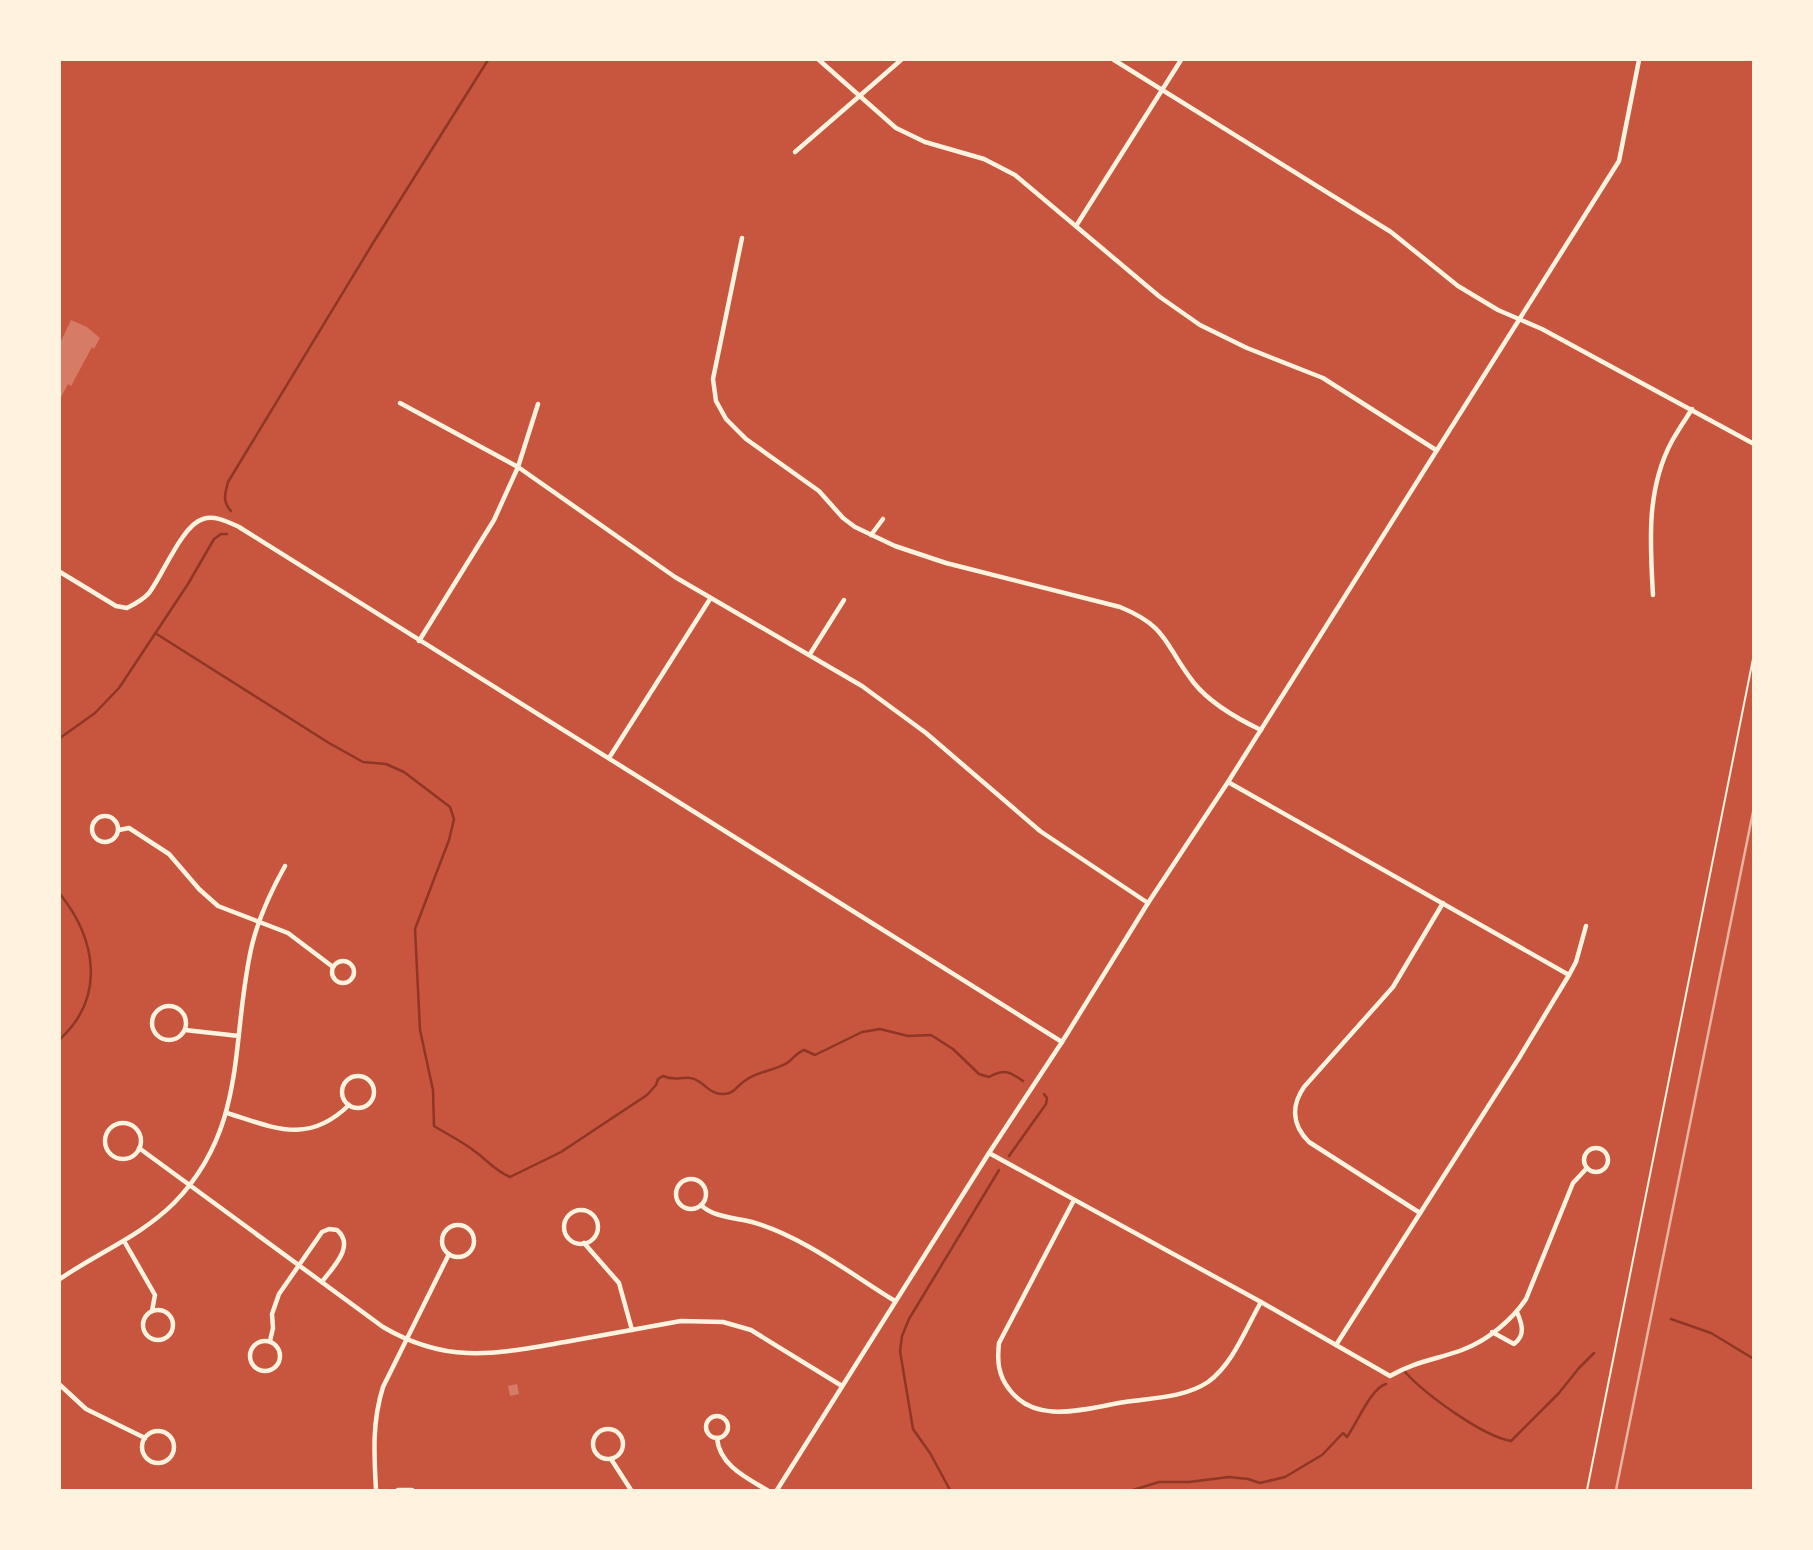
<svg xmlns="http://www.w3.org/2000/svg" width="1813" height="1550" font-family="'Exo 2',sans-serif">
<rect width="100%" height="100%" fill="#c8553d"/>
<g fill="none" stroke-linecap="round" stroke-linejoin="round">
<g stroke="#8f3625" stroke-width="2.5">
<path d="M231,511C222,501 225,494 228,482L373,243L488,60"/>
<path d="M155,633L329,743L363,762L386,764L404,772L450,807L454,819L449,840L415,929L420,1030L433,1090L434,1126C447,1134 461,1141 473,1150C489,1161 491,1168 510,1177L561,1152L647,1095L656,1085L658,1079L663,1076C674,1081 680,1077 690,1078C703,1079 708,1095 724,1094C736,1093 737,1085 746,1080C758,1071 774,1071 787,1063C793,1059 796,1053 804,1050L815,1055L862,1032L880,1029L908,1036L931,1035L953,1049L979,1074L989,1077C1004,1069 1009,1071 1023,1081"/>
<path d="M60,738L95,713L119,688L188,584L214,539L221,534H227"/>
<path d="M60,894C96,939 106,997 60,1039"/>
<path d="M1009,1156L1046,1104L1047,1098L1044,1094"/>
<path d="M1671,1319L1711,1333L1754,1359"/>
<path d="M1405,1372C1425,1394 1482,1436 1511,1441L1559,1393L1579,1368L1594,1353"/>
<path d="M950,1490L930,1453L913,1429L900,1351L902,1336L909,1319L999,1170"/>
<path d="M1133,1490L1159,1482H1189L1229,1477L1248,1479L1260,1483L1285,1477L1322,1455L1343,1433L1347,1437C1357,1423 1371,1388 1386,1384"/>
</g>
</g>
<g fill="#d67c66">
<path d="M71,320L87,327L100,338L94,349L92,347L71,386L68,384L60,399V343Z"/>
<path d="M517,1384L519,1394L510,1396L508,1386Z"/>
</g>
<g fill="none" stroke-linecap="round" stroke-linejoin="round">
<path stroke="#fff3e0" stroke-width="2" d="M1587,1490L1754,654"/>
<g stroke="#fff3e0" stroke-width="4.5">
<path d="M819,60L896,128L925,142L984,159L1015,175L1160,297L1200,325L1247,348L1323,378L1436,450"/>
<path d="M1114,60L1391,232L1458,286L1498,310L1542,329L1754,444"/>
<path d="M795,152L901,60"/>
<path d="M1076,226L1181,60"/>
<path d="M742,238L713,379L716,401L726,419L746,439L819,491L843,518L855,527L895,546L946,563L1120,607C1169,627 1164,645 1194,683C1210,703 1238,719 1261,730"/>
<path d="M400,403L518,467L675,577L862,686L926,733L1040,831L1148,903"/>
<path d="M871,535L883,519"/>
<path d="M60,572L116,606L127,608C135,604 143,600 149,593C163,575 182,525 203,519C215,515 228,522 239,527L1062,1042"/>
<path d="M1653,595C1650,543 1646,489 1672,441C1678,430 1685,420 1692,409"/>
<path d="M419,641L494,520L518,467L538,404"/>
<path d="M810,654L844,600"/>
<path d="M609,758L710,599"/>
<path d="M1228,782L1569,975"/>
<circle cx="105" cy="829" r="13"/>
<path d="M119,830L129,828L169,854L199,889L218,906L288,933L333,967"/>
<circle cx="343" cy="972" r="11"/>
<circle cx="169" cy="1023" r="17"/>
<path d="M185,1030L239,1036"/>
<circle cx="358" cy="1092" r="16"/>
<path d="M227,1113C275,1128 308,1145 349,1105"/>
<circle cx="123" cy="1141" r="18"/>
<path d="M139,1148L383,1327C448,1365 495,1354 565,1342C603,1335 642,1328 681,1321L723,1322L751,1330L842,1386"/>
<circle cx="1596" cy="1160" r="12"/>
<path d="M989,1153L1261,1302L1390,1376C1413,1362 1438,1359 1462,1350C1487,1341 1512,1320 1526,1299L1573,1183L1587,1168"/>
<circle cx="691" cy="1194" r="15"/>
<path d="M1074,1200L999,1343C997,1360 998,1375 1009,1389C1036,1426 1087,1408 1125,1402C1152,1398 1184,1398 1208,1382C1233,1364 1246,1328 1261,1302"/>
<path d="M701,1205C712,1217 737,1218 752,1222C802,1236 851,1274 895,1301"/>
<circle cx="581" cy="1227" r="17"/>
<path d="M1420,1213L1309,1142C1292,1125 1291,1106 1304,1087L1393,987L1443,903"/>
<circle cx="458" cy="1241" r="16"/>
<path d="M124,1241L155,1295L152,1311"/>
<path d="M584,1243L619,1283L632,1330"/>
<path d="M60,1279C97,1253 141,1236 174,1203C249,1126 230,1039 252,945C259,917 271,891 285,866"/>
<circle cx="158" cy="1325" r="15"/>
<path d="M1492,1332L1514,1344C1526,1335 1522,1324 1517,1312"/>
<path d="M270,1341L273,1328L272,1314L279,1294L322,1232L329,1229L337,1230C356,1246 332,1268 322,1282"/>
<circle cx="265" cy="1356" r="15"/>
<path d="M1336,1345L1519,1058L1569,975L1576,962L1586,926"/>
<path d="M60,1385L86,1409L145,1438"/>
<circle cx="717" cy="1427" r="11"/>
<circle cx="608" cy="1444" r="15"/>
<circle cx="158" cy="1447" r="16"/>
<path d="M717,1438C719,1465 747,1478 767,1490"/>
<path d="M611,1459L631,1490"/>
<path d="M376,1490C374,1454 372,1422 383,1387L449,1254"/>
<path d="M398,1490H412"/>
<path d="M777,1490L989,1153L1062,1042L1148,903L1228,782L1619,161L1639,60"/>
</g>
<path stroke="#e9b49f" stroke-width="2.5" d="M1616,1490L1754,807"/>
</g>
<rect width="1813" height="1550" fill="none" stroke="#fff3e0" stroke-width="122"/>
</svg>
